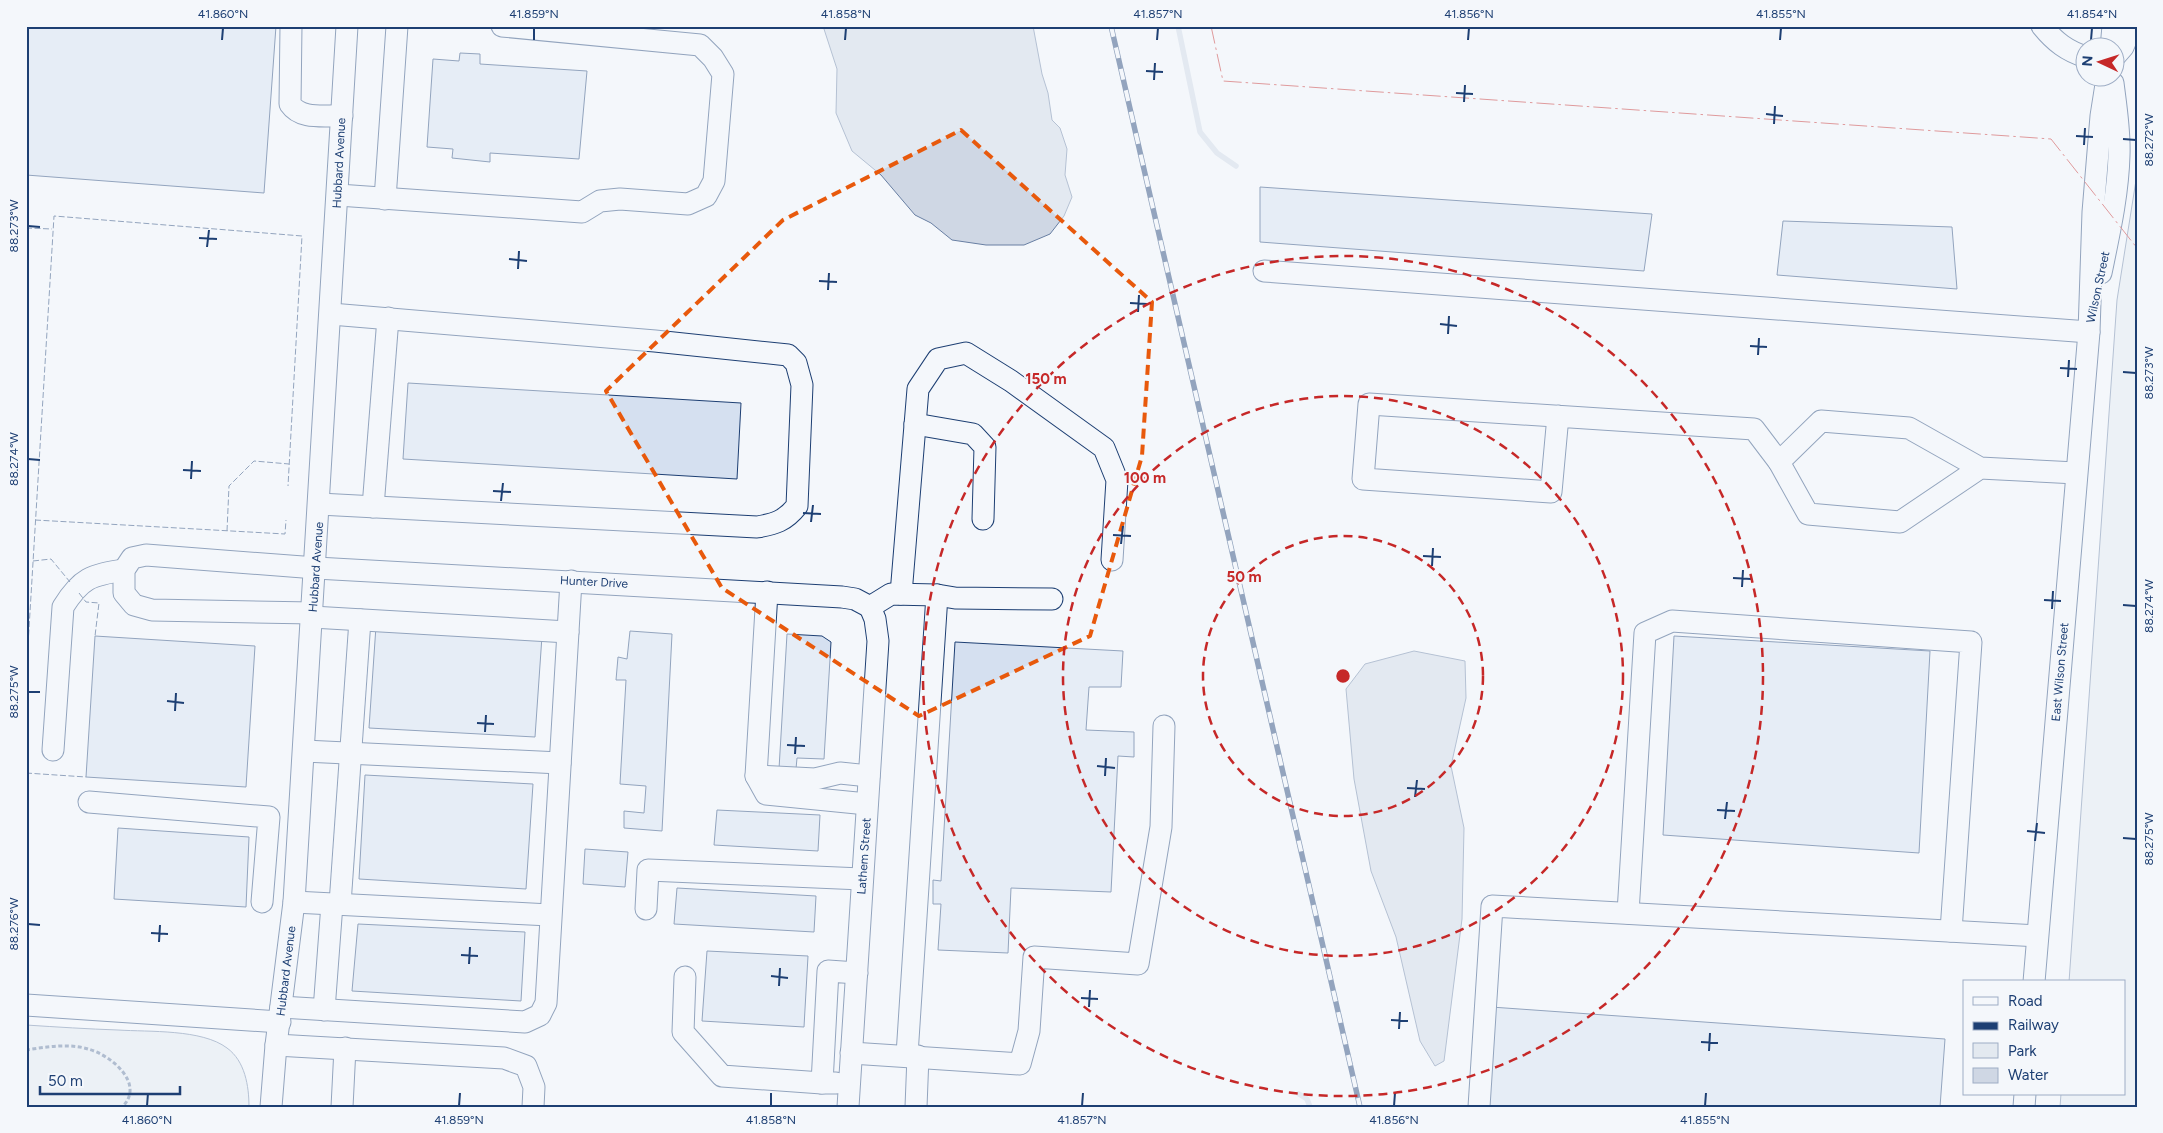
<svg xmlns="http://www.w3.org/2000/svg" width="2163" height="1133" font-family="Figtree,sans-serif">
<rect width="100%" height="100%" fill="#f4f7fb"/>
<g fill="#e3e9f0" stroke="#687fa3">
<path d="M2137,174V1107H2060L2061,1094H2124V982H2069L2117,300Z"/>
<path d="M26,1025C57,1027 88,1029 118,1030C149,1032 202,1029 227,1048C245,1061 249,1086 249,1107H26Z"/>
</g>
<g fill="#cfd7e4" stroke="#687fa3">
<path d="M823,26H1033L1042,74L1048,93L1052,120L1060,128L1067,149L1065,175L1072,197L1064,216L1050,234L1024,245H986L952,240L931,223L915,215L881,175L852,151L836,113L837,69Z"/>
<path d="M1414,651L1465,661L1466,698L1451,766L1464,828L1462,919L1444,1061L1435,1066L1420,1041L1396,937L1371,871L1354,779L1346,689L1365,664Z"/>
</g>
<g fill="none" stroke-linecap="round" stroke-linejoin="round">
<g stroke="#cfd7e4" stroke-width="5.5">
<path d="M1178,26L1200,132L1217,153L1236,166"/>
<path d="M1299,1094L1307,1099L1310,1107"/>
</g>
</g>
<g fill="#d5e0f0" stroke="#1d3f73">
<path d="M26,26H276L264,193L26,175Z"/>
<path d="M460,53L480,54V64L587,71L579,159L490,153V162L452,158L453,149L427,147L433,59L459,61Z"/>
<path d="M1260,187L1652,214L1644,271L1260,242Z"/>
<path d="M1783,221L1952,227L1957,289L1777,275Z"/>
<path d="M408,383L741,403L737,479L403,459Z"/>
<path d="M376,626L542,636L535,737L369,728Z"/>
<path d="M630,631L672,634L662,831L624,828V811L644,813L646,786L620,784L626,680H616L618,657L627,659Z"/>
<path d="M787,634L822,636L831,642L824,759L797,758L796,769H779Z"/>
<path d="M95,636L255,646L246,787L86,777Z"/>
<path d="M1674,636L1930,651L1919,853L1663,835Z"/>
<path d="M955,642L1123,651L1121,687H1089L1086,730L1134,732V757L1118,756L1111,892L1011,888L1008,953L938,950L941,904H933V880L941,881Z"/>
<path d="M365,775L533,784L526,889L359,879Z"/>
<path d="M717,810L820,815L818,851L714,845Z"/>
<path d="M118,828L249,837L246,907L114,899Z"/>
<path d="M585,849L628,852L625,887L583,884Z"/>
<path d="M677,888L816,896L814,932L674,924Z"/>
<path d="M358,924L525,932L521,1001L352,991Z"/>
<path d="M707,951L808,956L804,1027L702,1021Z"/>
<path d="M1491,1007L1945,1039L1940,1107H1484Z"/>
</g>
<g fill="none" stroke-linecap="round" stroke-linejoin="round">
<g stroke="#1d3f73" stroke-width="23">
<g id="minor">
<path d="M291,26L290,104C301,120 324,115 342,116"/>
<path d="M2042,26C2055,42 2067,51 2086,57"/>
<path d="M2111,48L2113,26"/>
<path d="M2116,55L2123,47L2132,26"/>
<path d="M338,195L582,212L600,201L620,199L688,204L706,196L714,181L723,74L713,58L700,45L502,26"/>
<path d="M385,199L397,26"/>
<path d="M1264,271L2089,332"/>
<path d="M2101,273C2109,234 2118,195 2119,155C2120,131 2116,107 2113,83"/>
<path d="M1558,416L1551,492L1363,479L1369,404L1754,429L1779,462"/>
<path d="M915,424L973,434L985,447L983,519"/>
<path d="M1980,468L1909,428L1821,421L1779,462L1808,514L1900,522L1980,468L2076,473"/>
<path d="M319,504L757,527C775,524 785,521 797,506L802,385L796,363L788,355L655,341L331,314"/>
<path d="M373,507L388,318"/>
<path d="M767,592L756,776L766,794L867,804"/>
<path d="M901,594L918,389L938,359L966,353L1011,381L1104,448L1117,480L1112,560"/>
<path d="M870,607L891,594L937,595L955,598L1052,599"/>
<path d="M313,613L152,610L134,605L124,593V570L132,558L146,555L316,568L842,597L855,599L870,607"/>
<path d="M312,617L568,632"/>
<path d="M53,750L63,607C81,578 91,575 124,570"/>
<path d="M304,751L560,763"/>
<path d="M756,776L815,779L840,773L869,776"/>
<path d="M89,802L269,817L262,902"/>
<path d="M294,902L550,915"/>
<path d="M340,904L360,620"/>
<path d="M646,909L648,870L862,879"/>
<path d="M1628,913L1645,633L1672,621L1971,642L1951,931"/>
<path d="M685,977L683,1032L722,1076L822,1083"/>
<path d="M2034,982L2089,332L2093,212L2101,116L2107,78"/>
<path d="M26,1005L280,1022"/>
<path d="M281,1007L525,1022L540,1015L546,1003L571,581"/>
<path d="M324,1010L332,904"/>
<path d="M276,1045L504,1058L526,1066L534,1087L533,1107"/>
<path d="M851,1053L1020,1064L1029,1031L1034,957L1138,964L1161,827L1164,726"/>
<path d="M907,1055L937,595"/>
<path d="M836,1083H822L828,971L857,973"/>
<path d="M271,1107L276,1045L294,902L347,26"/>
<path d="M342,1107L345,1048"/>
<path d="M848,1107L878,641L875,619L870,607"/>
<path d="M916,1107L918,1056"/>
<path d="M1479,1107L1492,906L2037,936"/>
<path d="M2024,1107L2025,1094"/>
</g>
</g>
<path stroke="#5e769c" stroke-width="3" stroke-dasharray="4 2.5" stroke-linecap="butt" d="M26,1050C46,1047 69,1043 88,1049C111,1055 146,1084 122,1107"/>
<use href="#minor" stroke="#f4f7fb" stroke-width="21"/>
<g stroke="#1d3f73" stroke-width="5.5">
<path id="rail" d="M1111,26L1360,1107"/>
</g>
<use href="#rail" stroke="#f4f7fb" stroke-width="4" stroke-dasharray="11" stroke-linecap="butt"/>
<g stroke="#1d3f73" stroke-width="1" stroke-dasharray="6 2.5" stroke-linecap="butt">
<path d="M26,228L52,229"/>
<path d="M35,520L285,534L286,520"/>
<path d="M227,531L229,486L254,461L289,464"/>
<path d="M33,561L51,559L70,582"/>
<path d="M79,593L86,602L99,603L95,636"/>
<path d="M26,678L54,216L302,236L288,486"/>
<path d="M26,773L86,777"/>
</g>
<path stroke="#c62828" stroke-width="1" stroke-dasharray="18 4 2.5 4" stroke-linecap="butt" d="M1211,26L1223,81L2051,139L2137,248"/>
</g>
<path d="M0 0H2163V1133H0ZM961,130L1152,302L1142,456L1090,636L919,716L722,588L606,391L783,220Z" fill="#f4f7fb" fill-opacity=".55" fill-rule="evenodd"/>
<path fill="none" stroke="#e8590c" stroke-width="4" stroke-dasharray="10 6" stroke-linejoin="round" d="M961,130L1152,302L1142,456L1090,636L919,716L722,588L606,391L783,220Z"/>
<path fill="none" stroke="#1d3f73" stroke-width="2" d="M222,40L223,28M534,40V28M845,40L846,28M1157,40L1158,28M1468,40L1469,28M1780,40L1781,28M2091,40L2092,28M1146,71L1163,72M1154,80L1155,63M1456,93L1473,94M1464,102L1465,85M1766,114L1783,116M1774,124L1775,106M2076,136L2093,137M2123,139L2136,140M2084,145L2085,128M28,226L40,227M199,238L217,239M207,247L209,230M509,259L527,261M518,269L519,251M819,281L837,282M828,290L829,273M1130,303L1147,304M1138,312L1139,295M1440,324L1457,326M1448,334L1449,316M1750,346L1767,347M1758,355L1759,338M2060,368L2077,369M2123,372L2136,373M2068,377L2069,360M28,459L40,460M183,470L201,471M191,479L192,461M493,491L511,492M501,501L503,483M803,513L821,514M811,522L813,505M1113,535L1131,536M1121,544L1123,526M1423,556L1441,557M1432,566L1433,548M1733,578L1751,579M1742,587L1743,570M2044,600L2061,601M2123,605L2136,606M2052,609L2053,591M28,692H40M167,701L184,703M175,711L176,693M477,723L494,724M485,732L486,715M787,745L805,746M795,754L796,737M1097,766L1115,768M1105,776L1106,758M1407,788L1425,789M1415,797L1417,780M1717,810L1735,811M1725,819L1727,802M2027,831L2045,833M2123,838L2136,839M2035,841L2037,823M28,924L40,925M151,933L168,934M159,942L160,925M461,955L478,956M469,964L470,947M771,976L788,978M779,986L780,968M1081,998L1098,999M1089,1007L1090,990M1391,1020L1408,1021M1399,1029L1400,1012M1701,1042L1718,1043M1709,1051L1710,1033M147,1106L148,1093M459,1106L460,1093M771,1106V1093M1082,1106L1083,1093M1394,1106L1395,1093M1705,1106L1706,1093"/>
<g fill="none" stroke="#c62828" stroke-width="2.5" stroke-dasharray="9 6">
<circle cx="1343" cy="676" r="140"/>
<circle cx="1343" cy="676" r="280"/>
<circle cx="1343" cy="676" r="420"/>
</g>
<g text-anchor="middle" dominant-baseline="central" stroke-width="4" stroke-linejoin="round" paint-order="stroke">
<g font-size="12" fill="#1d3f73" stroke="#f4f7fb">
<text transform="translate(339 163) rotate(-87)">Hubbard Avenue</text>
<text transform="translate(2098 287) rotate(-78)">Wilson Street</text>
<text transform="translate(316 567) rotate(-86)">Hubbard Avenue</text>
<text transform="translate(594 582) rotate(3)">Hunter Drive</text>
<text transform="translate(2060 672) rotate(-85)">East Wilson Street</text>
<text transform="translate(864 856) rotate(-86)">Lathem Street</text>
<text transform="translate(286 971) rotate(-83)">Hubbard Avenue</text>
</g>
</g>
<circle cx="1343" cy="676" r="8" fill="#c62828" stroke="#f4f7fb" stroke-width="2.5"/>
<g font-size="15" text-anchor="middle" font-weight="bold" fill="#c62828" stroke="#f4f7fb" stroke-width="4" stroke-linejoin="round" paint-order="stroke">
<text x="1046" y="384">150 m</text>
<text x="1145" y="483">100 m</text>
<text x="1244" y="582">50 m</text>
</g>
<rect width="2163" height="1133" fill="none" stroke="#f4f7fb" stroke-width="55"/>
<rect x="1963" y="980" width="162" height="115" fill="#f4f7fb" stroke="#9eadc5"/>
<rect x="1973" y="997" width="25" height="8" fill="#f4f7fb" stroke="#9eadc5"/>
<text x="2008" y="1006" font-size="15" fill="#1d3f73">Road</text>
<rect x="1973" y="1022" width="25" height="8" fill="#1d3f73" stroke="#9eadc5"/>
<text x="2008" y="1030" font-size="15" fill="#1d3f73">Railway</text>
<rect x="1973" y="1043" width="25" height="15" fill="#e3e9f0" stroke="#9eadc5"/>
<text x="2008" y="1056" font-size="15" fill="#1d3f73">Park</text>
<rect x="1973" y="1068" width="25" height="15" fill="#cfd7e4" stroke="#9eadc5"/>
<text x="2008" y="1080" font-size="15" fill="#1d3f73">Water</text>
<g transform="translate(2100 62) rotate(274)"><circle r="24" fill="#f4f7fb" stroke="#9eadc5"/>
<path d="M0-4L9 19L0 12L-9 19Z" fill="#c62828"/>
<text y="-8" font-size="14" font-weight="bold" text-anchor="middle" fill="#1d3f73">N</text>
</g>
<path d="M40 1086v8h140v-8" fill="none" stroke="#1d3f73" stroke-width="2.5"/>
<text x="48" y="1086" font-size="15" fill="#1d3f73" stroke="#f4f7fb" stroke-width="4" paint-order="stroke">50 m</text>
<rect x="28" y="28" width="2108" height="1078" fill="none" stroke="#1d3f73" stroke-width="2"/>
<g font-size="12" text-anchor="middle" fill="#1d3f73">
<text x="223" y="18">41.860°N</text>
<text x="534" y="18">41.859°N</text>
<text x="846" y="18">41.858°N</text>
<text x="1158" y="18">41.857°N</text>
<text x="1469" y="18">41.856°N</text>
<text x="1781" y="18">41.855°N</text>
<text x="2092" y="18">41.854°N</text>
<text transform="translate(2149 140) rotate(-90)" y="4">88.272°W</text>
<text transform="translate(14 226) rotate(-90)" y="4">88.273°W</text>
<text transform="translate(2149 373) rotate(-90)" y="4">88.273°W</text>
<text transform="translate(14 459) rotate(-90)" y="4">88.274°W</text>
<text transform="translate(2149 606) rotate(-90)" y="4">88.274°W</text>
<text transform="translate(14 692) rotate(-90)" y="4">88.275°W</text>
<text transform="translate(2149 839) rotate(-90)" y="4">88.275°W</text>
<text transform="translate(14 924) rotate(-90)" y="4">88.276°W</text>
<text x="147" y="1124">41.860°N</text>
<text x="459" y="1124">41.859°N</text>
<text x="771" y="1124">41.858°N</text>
<text x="1082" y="1124">41.857°N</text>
<text x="1394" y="1124">41.856°N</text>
<text x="1705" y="1124">41.855°N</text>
</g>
</svg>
